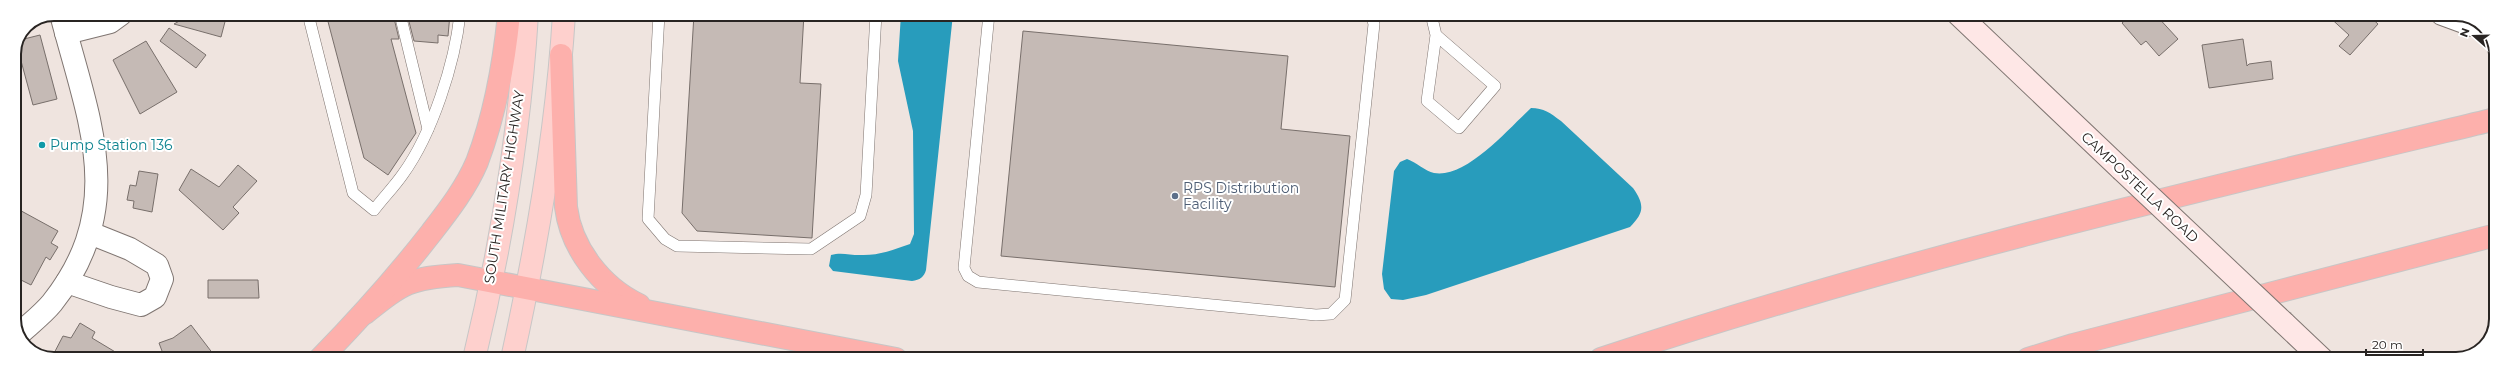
<svg xmlns="http://www.w3.org/2000/svg" width="2510" height="373" font-family="Montserrat,sans-serif">
<rect width="100%" height="100%" fill="#efe4df"/>
<g fill="#289cbc">
<path d="M901,14H953L926,270C924,277 920,280 912,281L833,271L829,266L831,255C841,252 849,255 860,255C877,256 893,250 910,244L914,234L913,131L898,61Z"/>
<path d="M1531,108C1544,108 1550,113 1561,121L1633,188C1645,205 1644,213 1630,227L1426,295L1403,300L1391,299L1384,289L1382,274L1394,171L1400,162L1407,159C1416,162 1425,171 1434,173C1466,179 1509,128 1531,108Z"/>
</g>
<g fill="#c5bab5" stroke="#786f6b">
<path d="M192,14H227L221,37L174,24Z"/>
<path d="M326,14H393L399,39H391L416,133L388,175L364,158Z"/>
<path d="M407,14H450L448,36L438,35V43L414,41Z"/>
<path d="M694,14H804L800,83L821,84L812,238L697,231L682,213Z"/>
<path d="M2132,14H2155L2178,39L2159,56L2146,41L2141,45L2122,23Z"/>
<path d="M2326,14H2367L2378,24L2350,55L2339,46L2349,35Z"/>
<path d="M169,28L206,55L196,68L160,41Z"/>
<path d="M1023,31L1288,56L1281,129L1350,136L1335,287L1001,256Z"/>
<path d="M40,35L57,99L33,105L17,46L20,40Z"/>
<path d="M2243,39L2247,66L2249,64L2271,61L2273,79L2209,88L2202,45Z"/>
<path d="M146,41L177,92L140,114L113,60Z"/>
<path d="M238,165L257,181L233,207L239,213L223,230L179,190L191,169L219,187Z"/>
<path d="M139,171L158,174L152,212L133,208L134,201L127,200L130,185L136,186Z"/>
<path d="M14,207L58,231L51,243L58,247L50,260L46,257L31,285L19,279H14Z"/>
<path d="M208,280H258L259,298H208Z"/>
<path d="M80,323L95,332L92,338L127,359H51L63,336L71,338Z"/>
<path d="M191,325L217,359H165L159,343L173,338Z"/>
</g>
<g fill="none" stroke-linecap="round" stroke-linejoin="round">
<g stroke="#7f7571" stroke-width="12">
<g id="lane">
<path d="M308,14L353,193L374,210C383,198 394,187 403,174C432,134 455,63 460,14"/>
<path d="M400,14L428,129"/>
<path d="M659,14L648,219L665,239L677,246L811,249L860,216L866,195L876,14"/>
<path d="M989,14L964,268L968,276L978,282L1316,315L1331,314L1345,300L1374,24L1371,14"/>
<path d="M1431,14L1436,35L1427,101L1459,128L1495,86L1436,35"/>
</g>
</g>
<g stroke="#7f7571" stroke-width="24">
<g id="street">
<path d="M2442,14L2472,25L2485,27"/>
<path d="M66,33L110,22L121,14"/>
<path d="M67,282L111,297L141,305L155,297L162,279L157,265L130,249L90,233"/>
<path d="M19,334C30,324 43,314 52,303C129,206 88,119 61,14"/>
</g>
</g>
<g stroke="#7f7571" stroke-width="24">
<g id="secondary">
<path d="M1958,14L2121,169"/>
<path d="M2284,323L2322,359"/>
</g>
</g>
<g stroke="#c7c6c6" stroke-width="24">
<g id="primary">
<path d="M474,359C501,247 520,129 527,14"/>
<path d="M512,359C537,245 557,130 564,14"/>
</g>
</g>
<g stroke="#c7c6c6" stroke-width="24">
<g id="highway">
<path d="M561,55L566,207C571,248 601,287 639,305"/>
<path d="M365,313C403,283 409,278 458,275L896,359"/>
<path d="M320,359C359,319 396,278 431,233C448,211 466,188 477,162C495,115 504,64 509,14"/>
<path d="M1601,359C1895,261 2195,191 2496,119"/>
<path d="M2028,359L2073,345L2496,235"/>
</g>
</g>
<use href="#lane" stroke="#fff" stroke-width="11"/>
<use href="#street" stroke="#fff" stroke-width="22"/>
<use href="#secondary" stroke="#fee7e6" stroke-width="22"/>
<use href="#primary" stroke="#fed0cd" stroke-width="22"/>
<use href="#highway" stroke="#fdb0ac" stroke-width="22"/>
<g stroke="#7f7571" stroke-width="24" stroke-linecap="butt">
<path id="secondary-bridge" d="M2121,169L2284,323"/>
</g>
<use href="#secondary-bridge" stroke="#fee7e6" stroke-width="22"/>
</g>
<circle fill="#0f9aa8" stroke="#fff" stroke-width="1.5" cx="42" cy="145" r="4"/>
<circle fill="#5c6f8a" stroke="#fff" stroke-width="1.5" cx="1175" cy="196" r="4"/>
<g text-anchor="middle" dominant-baseline="central" stroke-width="4" stroke-linejoin="round" paint-order="stroke">
<g font-size="14" fill="#0d838f" stroke="#fff" text-anchor="start">
<text x="50" y="145">Pump Station 136</text>
</g>
<g font-size="14" fill="#292523" stroke="#fff">
<text transform="translate(504 187) rotate(-81)">SOUTH MILITARY HIGHWAY</text>
<text transform="translate(2140 187) rotate(43)">CAMPOSTELLA ROAD</text>
</g>
<g font-size="14" fill="#4e5e75" stroke="#fff" text-anchor="start">
<text x="1183" y="188">RPS Distribution<tspan x="1183" dy="16">Facility</tspan></text>
</g>
</g>
<path d="M0 0H2510V373H0ZM54 21H2456A33 33 0 0 1 2489 54V319A33 33 0 0 1 2456 352H54A33 33 0 0 1 21 319V54A33 33 0 0 1 54 21Z" fill="#fff" fill-rule="evenodd"/>
<path fill="none" stroke="#292523" stroke-width="2" d="M54 21H2456A33 33 0 0 1 2489 54V319A33 33 0 0 1 2456 352H54A33 33 0 0 1 21 319V54A33 33 0 0 1 54 21Z"/>
<g transform="translate(2474 36) rotate(290)" stroke="#ffffff" stroke-width="3" paint-order="stroke">
<path d="M0-3L7 15L0 10L-7 15Z" fill="#292523"/>
<text y="-6" font-size="11" font-weight="bold" text-anchor="middle" fill="#292523">N</text>
</g>
<path d="M2366 349v6h57v-6" fill="none" stroke="#292523" stroke-width="2"/>
<text x="2372" y="349" font-size="12" fill="#292523" stroke="#ffffff" stroke-width="3" paint-order="stroke">20 m</text>
</svg>
